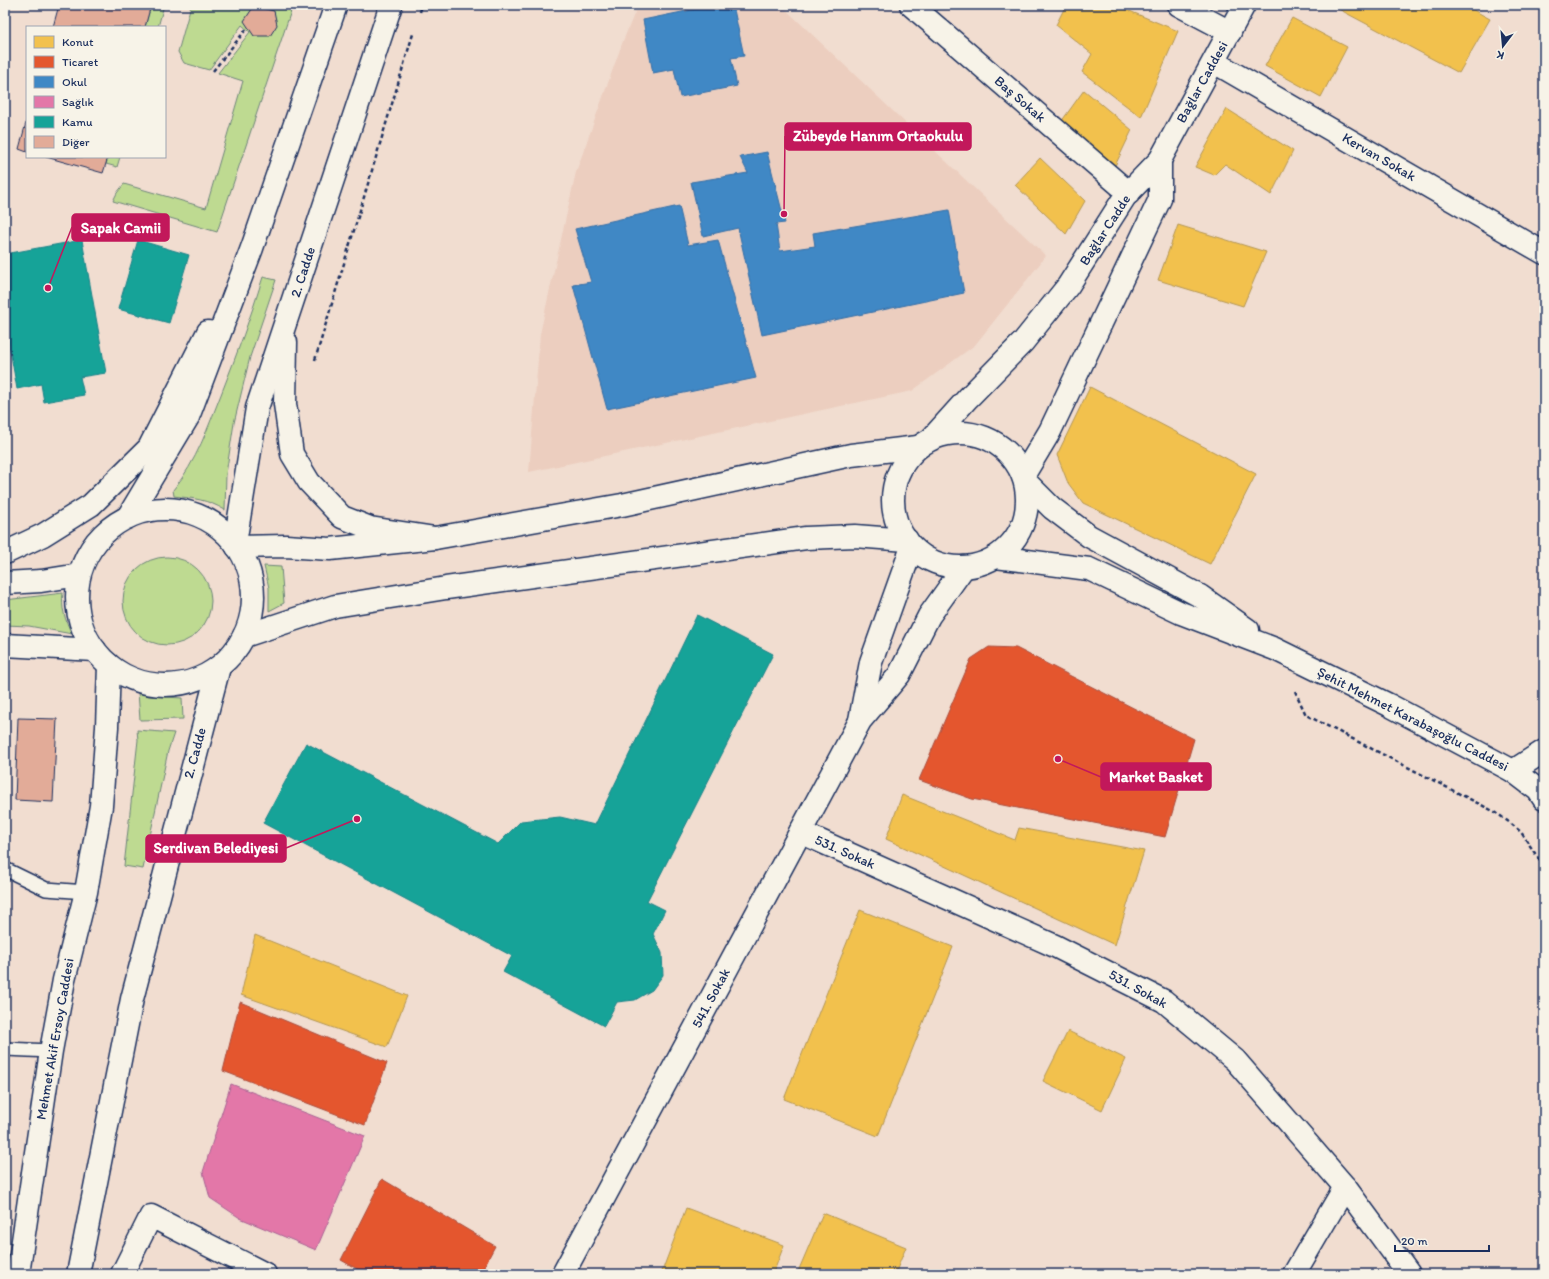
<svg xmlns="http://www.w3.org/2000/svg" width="1549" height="1279" font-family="Itim,sans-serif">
<rect width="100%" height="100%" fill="#f1ddd0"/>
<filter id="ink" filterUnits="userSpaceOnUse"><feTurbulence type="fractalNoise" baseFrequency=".025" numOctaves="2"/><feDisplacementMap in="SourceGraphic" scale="8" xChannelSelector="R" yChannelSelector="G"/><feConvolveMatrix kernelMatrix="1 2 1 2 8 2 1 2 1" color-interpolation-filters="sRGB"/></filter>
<g filter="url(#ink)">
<path fill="#eccebf" d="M638,5H781L1046,256L975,345L912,391L529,472L540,334L576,172L623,41Z"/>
<g fill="#beda91" stroke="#6c8478">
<path d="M151,5H164L158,27H145Z"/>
<path d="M191,5H293L217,232L113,201L117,193L124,184L206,208L243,81L218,73L250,32L242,25L209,70L184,63L178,52Z"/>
<path d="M108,157H120L117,167L106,164Z"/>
<path d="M263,277L276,280L250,357L234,423L226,474L225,510C206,499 196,499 174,496L173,490C197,461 208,427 222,392C237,354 251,316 263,277Z"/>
<circle cx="167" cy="601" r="44"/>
<path d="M264,566L281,567L284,603L269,611V588Z"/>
<path d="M63,593C61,608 65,620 72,634L29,626L5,625V600Z"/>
<path d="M138,692L149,696L182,698L183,719L140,720Z"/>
<path d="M137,730L174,733L168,751L143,869L124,866L138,740Z"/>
</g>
<g fill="#f2c14e" stroke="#b29553">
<path d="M1066,5H1115L1178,31L1141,117L1082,72L1092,54L1056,25Z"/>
<path d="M1331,5H1464L1490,19L1459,73Z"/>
<path d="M1292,18L1347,47L1321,97L1265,66Z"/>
<path d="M1084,90L1132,130L1112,172L1061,122Z"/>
<path d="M1227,109L1293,151L1271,195L1225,164L1214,175L1195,167Z"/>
<path d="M1040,158L1085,201L1066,234L1015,185Z"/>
<path d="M1178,225L1266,252L1243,306L1158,280Z"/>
<path d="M1090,387L1256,474L1210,564L1083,503L1068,483L1057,455Z"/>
<path d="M902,795L1015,840L1019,828L1144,851L1115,945L886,839Z"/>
<path d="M860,910L953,947L878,1136L784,1099Z"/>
<path d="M255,935L407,996L387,1047L241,995Z"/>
<path d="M1068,1031L1126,1059L1102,1110L1043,1081Z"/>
<path d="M686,1208L784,1245L773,1274H661Z"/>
<path d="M823,1213L906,1247L895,1274H797Z"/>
</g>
<g fill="#e4572e" stroke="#a84b3c">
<path d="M989,647L1016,648L1194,739L1165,837L972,799L919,780L971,659Z"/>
<path d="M240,1002L387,1063L365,1125L223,1071Z"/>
<path d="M382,1179L495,1246L480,1274H366L341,1260Z"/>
</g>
<g fill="#3f88c5" stroke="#346da6">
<path d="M716,5H733L744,56L731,58L737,86L680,97L674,69L653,73L643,20Z"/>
<path d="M767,152L785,223L776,224L780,251L815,246L813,233L949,210L964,293L762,335L738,228L703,236L691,182L748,173L740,157Z"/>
<path d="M679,206L688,245L718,240L756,378L607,409L573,285L591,282L575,229Z"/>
</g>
<path fill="#e377a8" stroke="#a76192" d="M231,1084L365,1136L316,1250L240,1218L210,1198L203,1172Z"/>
<g fill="#17a398" stroke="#188087">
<path d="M82,240L106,373L80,377L84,395L44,402L41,384L17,389L5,322V254Z"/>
<path d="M138,240L189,255L169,323L118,309Z"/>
<path d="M697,615L773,654L647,901L665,910L653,934L662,953L663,975L652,990L635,1000L617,1002L604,1026L503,972L512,956L263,823L306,743L498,844L521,821L560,817L595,825Z"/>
</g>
<g fill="#e2ab98" stroke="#1b2f5e">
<path d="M59,5H151L145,27H53Z"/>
<path d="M254,6L274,11L277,25L270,36H254L244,21Z"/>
<path d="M27,119V152L19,149Z"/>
<path d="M46,157H108L103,173Z"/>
<path d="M18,718L57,719L53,802L15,800Z"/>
</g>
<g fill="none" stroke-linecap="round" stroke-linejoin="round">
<g stroke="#1b2f5e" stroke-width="16">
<g id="lane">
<path d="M5,869L46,889L86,892"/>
<path d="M5,1049L51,1051"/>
</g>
</g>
<g stroke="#1b2f5e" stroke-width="25">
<g id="street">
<path d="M911,5L1129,193"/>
<path d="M1179,5L1230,32"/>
<path d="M1214,62L1544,253"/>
<path d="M860,720L871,662L912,547"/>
<path d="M800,832L1055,946L1164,1001L1235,1060L1345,1187L1409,1274"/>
<path d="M122,1274L151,1216L265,1274"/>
<path d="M563,1274L860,721L899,675L929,616L964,567"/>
<path d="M1294,1274L1345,1187"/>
</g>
</g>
<g stroke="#1b2f5e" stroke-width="25">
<g id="secondary">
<circle cx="960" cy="500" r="67"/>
<path d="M932,438L968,398L1023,342L1068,286L1126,195L1160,160L1244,5"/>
<path d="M1023,476L1050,431L1160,199V160"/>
<path d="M1025,481L1052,508L1089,536L1200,596L1248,630"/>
<path d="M237,547L286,546L330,549L435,538L622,505L851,455L918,447"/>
<path d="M996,557L1089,569L1181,613L1275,649L1389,705L1513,771L1538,790L1544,799"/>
<path d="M5,583L41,581L79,575"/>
<path d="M244,636L335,606L446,588L806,538L855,536L907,540"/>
<path d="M5,645L95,650"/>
<path d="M1513,771L1544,751"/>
</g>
</g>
<g stroke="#1b2f5e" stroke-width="25">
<g id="primary">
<path d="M286,342L285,404L292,454L309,482L342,517L370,528L435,538"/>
<circle cx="165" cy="597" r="88"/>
<path d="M128,517L188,417L252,248L336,5"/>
<path d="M235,543L257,408L391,5"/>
<path d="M5,553L43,535L91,505L149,448L208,332"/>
<path d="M18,1274L51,1051L64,980L86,892L101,806L107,727L109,665"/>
<path d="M78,1274L132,999L219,667"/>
</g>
</g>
<g stroke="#1b2f5e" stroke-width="2.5" stroke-dasharray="4 3" stroke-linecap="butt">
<path d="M420,12L422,5"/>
<path d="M213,71L248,27"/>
<path d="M315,360L413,34"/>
<path d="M1295,691L1306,715L1495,812L1509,822L1521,832L1544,867"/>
</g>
<use href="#lane" stroke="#f7f3e8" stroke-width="13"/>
<use href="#street" stroke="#f7f3e8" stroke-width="22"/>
<use href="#secondary" stroke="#f7f3e8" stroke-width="22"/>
<use href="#primary" stroke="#f7f3e8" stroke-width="22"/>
</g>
</g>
<g text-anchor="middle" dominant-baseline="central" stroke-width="4" stroke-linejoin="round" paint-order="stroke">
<g font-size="14" fill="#1b2f5e" stroke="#f7f3e8">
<text transform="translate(1202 82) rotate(-61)">Bağlar Caddesi</text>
<text transform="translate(1020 99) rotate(41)">Baş Sokak</text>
<text transform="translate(1379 157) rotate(30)">Kervan Sokak</text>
<text transform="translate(1105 230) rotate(-57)">Bağlar Cadde</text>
<text transform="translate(303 272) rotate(-72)">2. Cadde</text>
<text transform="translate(1413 719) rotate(27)">Şehit Mehmet Karabaşoğlu Caddesi</text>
<text transform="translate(195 753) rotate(-75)">2. Cadde</text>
<text transform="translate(845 852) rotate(24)">531. Sokak</text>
<text transform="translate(1138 989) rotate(29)">531. Sokak</text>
<text transform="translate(711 998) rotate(-62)">541. Sokak</text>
<text transform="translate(55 1039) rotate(-80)">Mehmet Akif Ersoy Caddesi</text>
</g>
</g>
<path fill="none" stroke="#c2185b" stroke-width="1.5" d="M784 214L785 136M48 288L72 227M1058 759L1101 777M357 819L286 848"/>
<g fill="#c2185b" stroke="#f7f3e8" stroke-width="1.5">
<circle cx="784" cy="214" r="4"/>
<circle cx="48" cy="288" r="4"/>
<circle cx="1058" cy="759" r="4"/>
<circle cx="357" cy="819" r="4"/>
</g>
<g fill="#c2185b" stroke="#c2185b" stroke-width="1.5">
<rect x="785" y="123" width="186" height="27" rx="4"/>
<rect x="72" y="214" width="97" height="27" rx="4"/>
<rect x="1101" y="763" width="110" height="27" rx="4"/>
<rect x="146" y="835" width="140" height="27" rx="4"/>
</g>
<g font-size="15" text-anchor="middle" font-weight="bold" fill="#fff">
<text x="878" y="141">Zübeyde Hanım Ortaokulu</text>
<text x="121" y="233">Sapak Camii</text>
<text x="1156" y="782">Market Basket</text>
<text x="216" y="853">Serdivan Belediyesi</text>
</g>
<rect width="1549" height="1279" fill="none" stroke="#f7f3e8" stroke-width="20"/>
<rect x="10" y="10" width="1529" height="1259" fill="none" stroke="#1b2f5e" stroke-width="1.5" filter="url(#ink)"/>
<rect x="26" y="26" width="140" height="132" fill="#f7f3e8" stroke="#9fa5b1"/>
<rect x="34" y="36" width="20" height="12" fill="#f2c14e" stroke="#9fa5b1"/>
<text x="62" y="46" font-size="12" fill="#1b2f5e">Konut</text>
<rect x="34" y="56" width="20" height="12" fill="#e4572e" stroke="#9fa5b1"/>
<text x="62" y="66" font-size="12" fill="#1b2f5e">Ticaret</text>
<rect x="34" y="76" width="20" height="12" fill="#3f88c5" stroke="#9fa5b1"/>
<text x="62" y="86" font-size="12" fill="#1b2f5e">Okul</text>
<rect x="34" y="96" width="20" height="12" fill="#e377a8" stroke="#9fa5b1"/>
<text x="62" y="106" font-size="12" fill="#1b2f5e">Sağlık</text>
<rect x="34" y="116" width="20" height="12" fill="#17a398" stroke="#9fa5b1"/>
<text x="62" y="126" font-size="12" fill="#1b2f5e">Kamu</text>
<rect x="34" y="136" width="20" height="12" fill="#e2ab98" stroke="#9fa5b1"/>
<text x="62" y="146" font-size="12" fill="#1b2f5e">Diğer</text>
<g transform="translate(1503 46) rotate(196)" stroke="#f7f3e8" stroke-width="3" paint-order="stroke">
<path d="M0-3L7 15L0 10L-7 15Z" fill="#1b2f5e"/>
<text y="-6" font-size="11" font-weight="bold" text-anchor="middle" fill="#1b2f5e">K</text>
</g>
<path d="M1395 1245v6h94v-6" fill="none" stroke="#1b2f5e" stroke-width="2"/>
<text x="1401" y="1245" font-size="12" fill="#1b2f5e" stroke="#f7f3e8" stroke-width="3" paint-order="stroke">20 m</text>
</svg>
